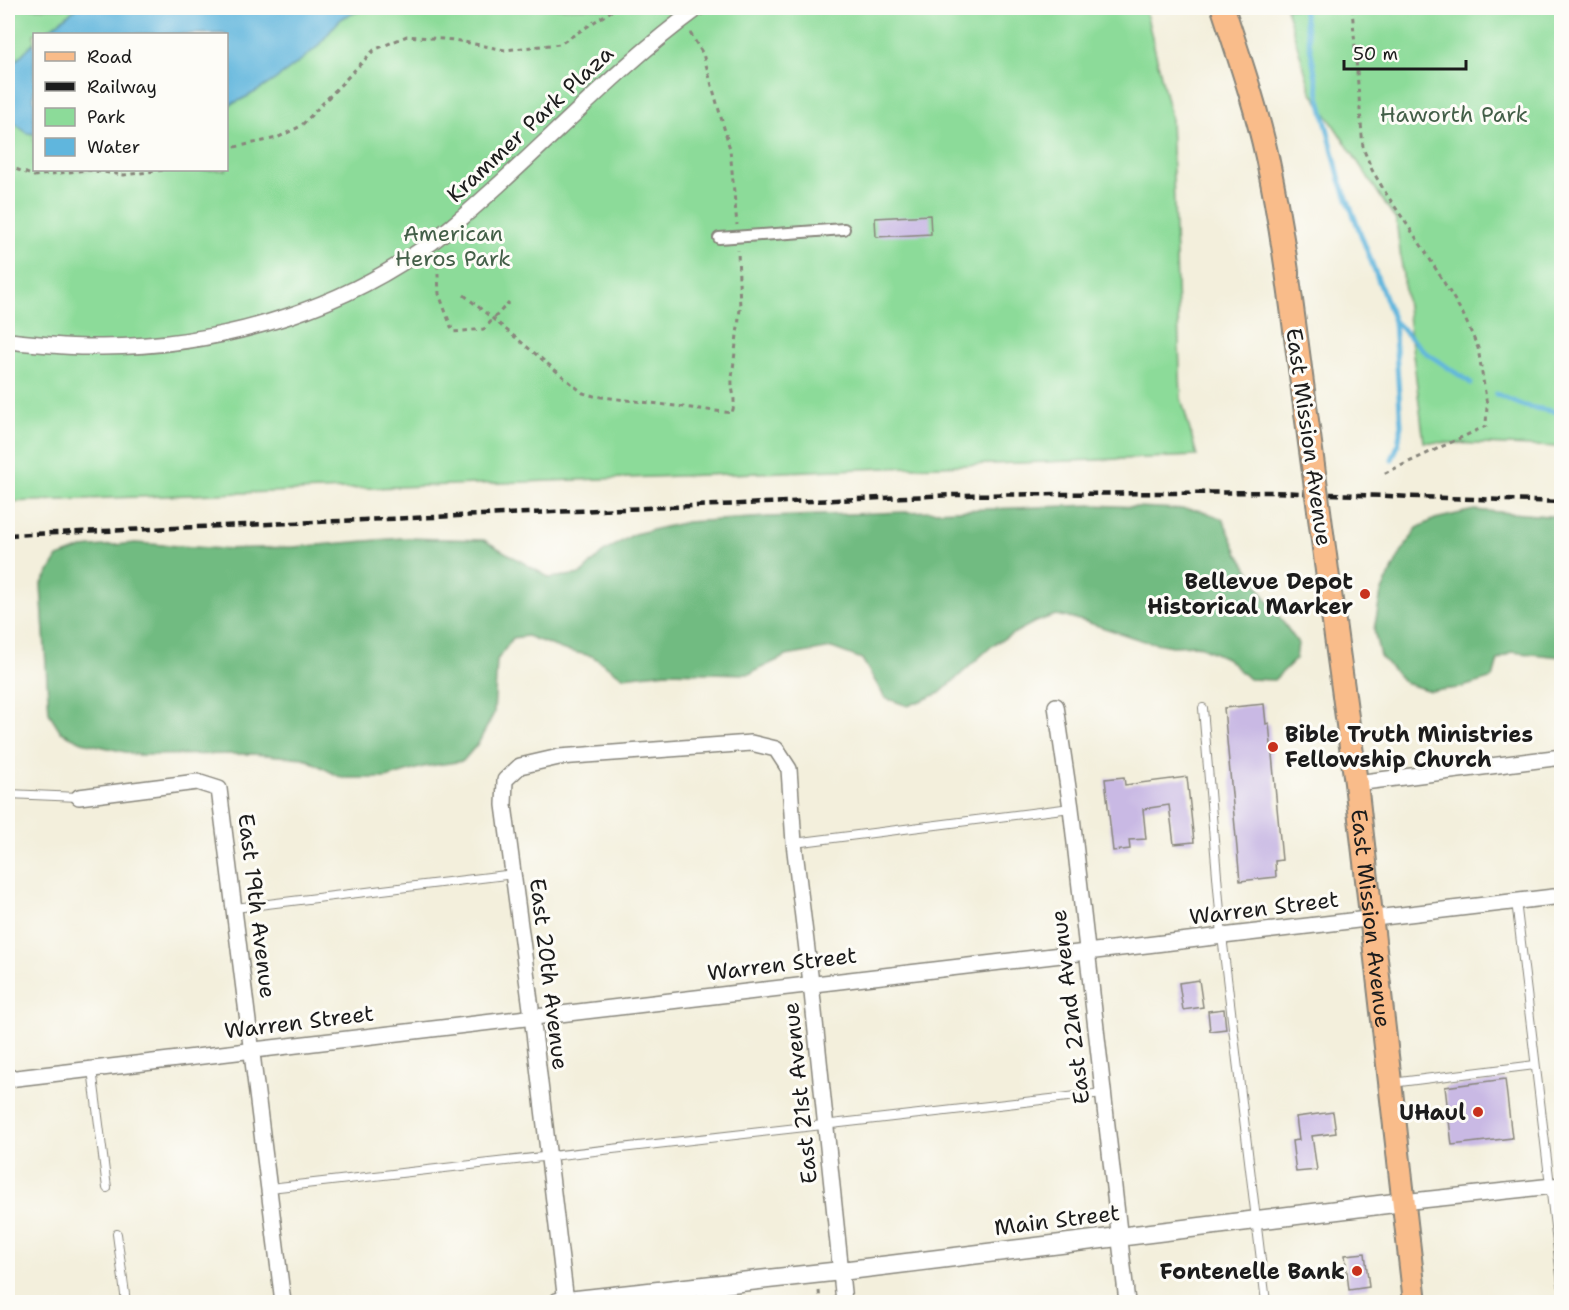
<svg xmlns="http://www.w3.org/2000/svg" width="1569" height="1310" font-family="'Shantell Sans',sans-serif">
<rect width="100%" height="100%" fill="#fdfcf7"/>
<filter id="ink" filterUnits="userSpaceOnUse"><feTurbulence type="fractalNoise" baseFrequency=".0167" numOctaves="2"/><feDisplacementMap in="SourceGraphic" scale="12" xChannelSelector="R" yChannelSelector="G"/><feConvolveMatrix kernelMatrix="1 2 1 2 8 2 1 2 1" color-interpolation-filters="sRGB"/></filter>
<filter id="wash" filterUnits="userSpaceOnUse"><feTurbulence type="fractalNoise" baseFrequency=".008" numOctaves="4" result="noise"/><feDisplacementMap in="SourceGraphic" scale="24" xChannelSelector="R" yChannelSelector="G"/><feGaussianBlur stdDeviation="1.35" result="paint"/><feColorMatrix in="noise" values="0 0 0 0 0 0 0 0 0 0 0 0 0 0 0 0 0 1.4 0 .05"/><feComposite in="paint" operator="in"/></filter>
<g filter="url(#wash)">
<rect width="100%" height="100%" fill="#f3efdc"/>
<g fill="#8cdb99" stroke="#547c5a" stroke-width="1.5" fill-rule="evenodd">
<path d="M8,8H1145L1171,118L1181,398L1197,456L8,502ZM34,34H226V170H34Z"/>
<path d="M1286,8H1561V447L1424,442L1396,220L1311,91Z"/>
</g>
<g fill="#71bb81" stroke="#466c4e" stroke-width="1.5">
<path d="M1094,505L1200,510L1223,519L1238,553L1263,594L1298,643L1296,659L1274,680L1249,679L1226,658L1197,645L1172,646L1144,641L1083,621L1056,615L1035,622L994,644L940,693L908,706L885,698L862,659L832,648L786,656L749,674L667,672L623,677L592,656L564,650L527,636L513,638L497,660L494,713L479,742L463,761L423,767L386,778H342L304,758L252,754L138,755L82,742L61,732L49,713L41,585L58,557L82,548L135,543L223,549L294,547L402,538L484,540L550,578L581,574L602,553L634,534L687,522L768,517Z"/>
<path d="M1474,510L1561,517V657L1512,652L1498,660L1493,678L1459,688L1430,691L1405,683L1380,656L1374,630L1381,593L1398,558L1417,528L1435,519Z"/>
</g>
<g fill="#60b6dd" stroke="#3e697c" stroke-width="1.5">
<path d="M77,8H370C361,11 347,14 340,20C331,29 325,39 316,48C289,71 260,93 227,106L226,34H43Z"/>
<path d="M34,42V134L27,133L8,118L9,68Z"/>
</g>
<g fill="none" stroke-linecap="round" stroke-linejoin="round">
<g stroke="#60b6dd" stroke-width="5">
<path d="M1303,8L1319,95L1340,180L1394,321L1401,425L1398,445L1392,459"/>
<path d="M1394,321L1425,352L1471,383"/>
<path d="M1496,394L1524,406L1562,413"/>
</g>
</g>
<g id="blocks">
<g fill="#c9b9e4">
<path d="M930,215L931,234L876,237L875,218Z"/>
<path d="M1264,704L1266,724L1269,723L1282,860L1275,861L1276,877L1240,881L1224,708Z"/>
<path d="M1124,777L1125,785L1187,777L1194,842L1174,844L1169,805L1143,809L1146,839L1129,840L1130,849L1113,851L1105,779Z"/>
<path d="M1199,980L1203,1007L1183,1010L1179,983Z"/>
<path d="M1224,1009L1226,1029L1210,1031L1208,1011Z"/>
<path d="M1505,1079L1512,1138L1452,1145L1445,1087Z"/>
<path d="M1333,1112L1336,1133L1312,1136L1317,1170L1296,1172L1292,1141L1299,1140L1296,1117Z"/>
<path d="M1365,1253L1369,1287L1349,1290L1345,1255Z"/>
</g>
</g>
</g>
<g filter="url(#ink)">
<use href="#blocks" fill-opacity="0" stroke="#88867c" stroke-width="1.5"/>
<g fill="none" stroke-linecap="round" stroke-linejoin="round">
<g stroke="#88867c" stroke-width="10">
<g id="service">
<path d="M1203,708L1222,936L1266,1302"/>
<path d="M8,794L79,797"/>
<path d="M794,843L1071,808"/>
<path d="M1516,901L1562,1285"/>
<path d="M235,908L514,874"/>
<path d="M92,1069L107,1188"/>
<path d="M1392,1083L1535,1065"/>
<path d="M270,1188L1103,1093"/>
<path d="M117,1234L126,1302"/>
</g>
</g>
<g stroke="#88867c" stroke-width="14">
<path id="pedestrian" d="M719,238L844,229"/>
</g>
<g stroke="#88867c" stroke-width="18">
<g id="minor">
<path d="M8,341C39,344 71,348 102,347C226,346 355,307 451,227C536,156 609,73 698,8"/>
<path d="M1056,706L1071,808L1127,1302"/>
<path d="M1356,783L1562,757"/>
<path d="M79,797L197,782L219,789L283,1302"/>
<path d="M8,1079L1562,896"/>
<path d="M1403,1202L1562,1185"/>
<path d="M566,1302L532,1016L504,805L505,780L520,766L559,757L751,743L776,749L789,769L794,843L811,983L844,1302"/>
</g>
</g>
<g stroke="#88867c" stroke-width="21">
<path id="tertiary" d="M558,1302L841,1271L1403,1202"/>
</g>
<g stroke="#88867c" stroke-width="26">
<g id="primary">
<path d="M1223,8C1239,57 1256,106 1267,157C1284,236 1293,317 1304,398"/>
<path id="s1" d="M1330,593L1356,783L1415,1302"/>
</g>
</g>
<g stroke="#88867c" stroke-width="3" stroke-dasharray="4.5 4.5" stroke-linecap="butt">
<path d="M1352,8L1363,148L1372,170L1387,195L1425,251L1463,314L1478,348L1487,405L1486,426L1381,475"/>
<path d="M690,33L703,54L730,149L737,225"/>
<path d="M226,149L277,138L301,126L374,50L407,36L454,40L505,50L560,44L616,8"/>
<path d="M8,166L34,176L87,170L124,175L164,170"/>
<path d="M437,255L439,294L453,332L484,329L509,302"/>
<path d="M464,295L583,393L594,396L732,413C737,397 731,393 732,378L740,309L738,250"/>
<path d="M819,1291L820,1302"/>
</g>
<use href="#service" stroke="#fff" stroke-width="8"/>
<use href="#pedestrian" stroke="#fff" stroke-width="10"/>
<use href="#minor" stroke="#fff" stroke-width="15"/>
<use href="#tertiary" stroke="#fff" stroke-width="18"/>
<use href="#primary" stroke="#f9bc8a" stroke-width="22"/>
<path stroke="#1c1c1c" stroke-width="4.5" stroke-dasharray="9 4.5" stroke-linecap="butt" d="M8,535L954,495L1272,492L1562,502"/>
<g stroke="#88867c" stroke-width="26" stroke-linecap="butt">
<path id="primary-bridge" d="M1304,398L1330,593"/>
</g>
<use href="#primary-bridge" stroke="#f9bc8a" stroke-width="22"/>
</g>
</g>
<g fill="#c8321e" stroke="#fdfcf7" stroke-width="2">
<circle cx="1365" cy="594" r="6"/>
<circle cx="1273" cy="747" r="6"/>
<circle cx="1478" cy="1112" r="6"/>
<circle cx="1357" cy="1271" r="6"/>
</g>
<g text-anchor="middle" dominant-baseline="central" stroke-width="6" stroke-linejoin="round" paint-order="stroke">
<g font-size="22" fill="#435f48" stroke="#fdfcf7">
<text x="1454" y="114">Haworth Park</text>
<text x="453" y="233">American<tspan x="453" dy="25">Heros Park</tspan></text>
</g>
<g font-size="22" fill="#1c1c1c" stroke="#fdfcf7">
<text transform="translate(530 124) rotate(-43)">Krammer Park Plaza</text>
<text transform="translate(1309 437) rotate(82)">East Mission Avenue</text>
<text transform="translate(257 906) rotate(83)">East 19th Avenue</text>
<text transform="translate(1264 908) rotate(-7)">Warren Street</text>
<text stroke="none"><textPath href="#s1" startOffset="328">East Mission Avenue</textPath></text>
<text transform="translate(782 964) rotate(-7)">Warren Street</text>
<text transform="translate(549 974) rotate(83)">East 20th Avenue</text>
<text transform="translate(1070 1007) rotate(-97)">East 22nd Avenue</text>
<text transform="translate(299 1022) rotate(-7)">Warren Street</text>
<text transform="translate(800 1093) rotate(-96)">East 21st Avenue</text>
<text transform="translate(1057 1220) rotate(-7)">Main Street</text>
</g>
<g font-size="22" font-weight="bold" fill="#1c1c1c" stroke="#fdfcf7" text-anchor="end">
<text x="1353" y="581">Bellevue Depot<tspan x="1353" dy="25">Historical Marker</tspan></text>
<text x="1285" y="734" text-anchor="start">Bible Truth Ministries<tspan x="1285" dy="25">Fellowship Church</tspan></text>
<text x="1466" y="1112">UHaul</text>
<text x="1345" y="1271">Fontenelle Bank</text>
</g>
</g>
<rect width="1569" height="1310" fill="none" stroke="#fdfcf7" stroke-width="30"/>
<rect x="33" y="33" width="195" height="138" fill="#fdfcf7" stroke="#a3a29f" stroke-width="1.5"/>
<rect x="45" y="52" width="30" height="9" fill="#f9bc8a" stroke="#a3a29f" stroke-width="1.5"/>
<text x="87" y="63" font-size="18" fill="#1c1c1c">Road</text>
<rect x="45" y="82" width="30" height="9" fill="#1c1c1c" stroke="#a3a29f" stroke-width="1.5"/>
<text x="87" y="93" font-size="18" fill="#1c1c1c">Railway</text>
<rect x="45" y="108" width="30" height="18" fill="#8cdb99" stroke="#a3a29f" stroke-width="1.5"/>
<text x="87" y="123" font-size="18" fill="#1c1c1c">Park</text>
<rect x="45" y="138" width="30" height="18" fill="#60b6dd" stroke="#a3a29f" stroke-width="1.5"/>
<text x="87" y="153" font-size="18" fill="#1c1c1c">Water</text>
<path d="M1344 60v9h122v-9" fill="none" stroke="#1c1c1c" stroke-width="3"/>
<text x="1353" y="60" font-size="18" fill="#1c1c1c" stroke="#fdfcf7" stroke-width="4.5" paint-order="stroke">50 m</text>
</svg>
